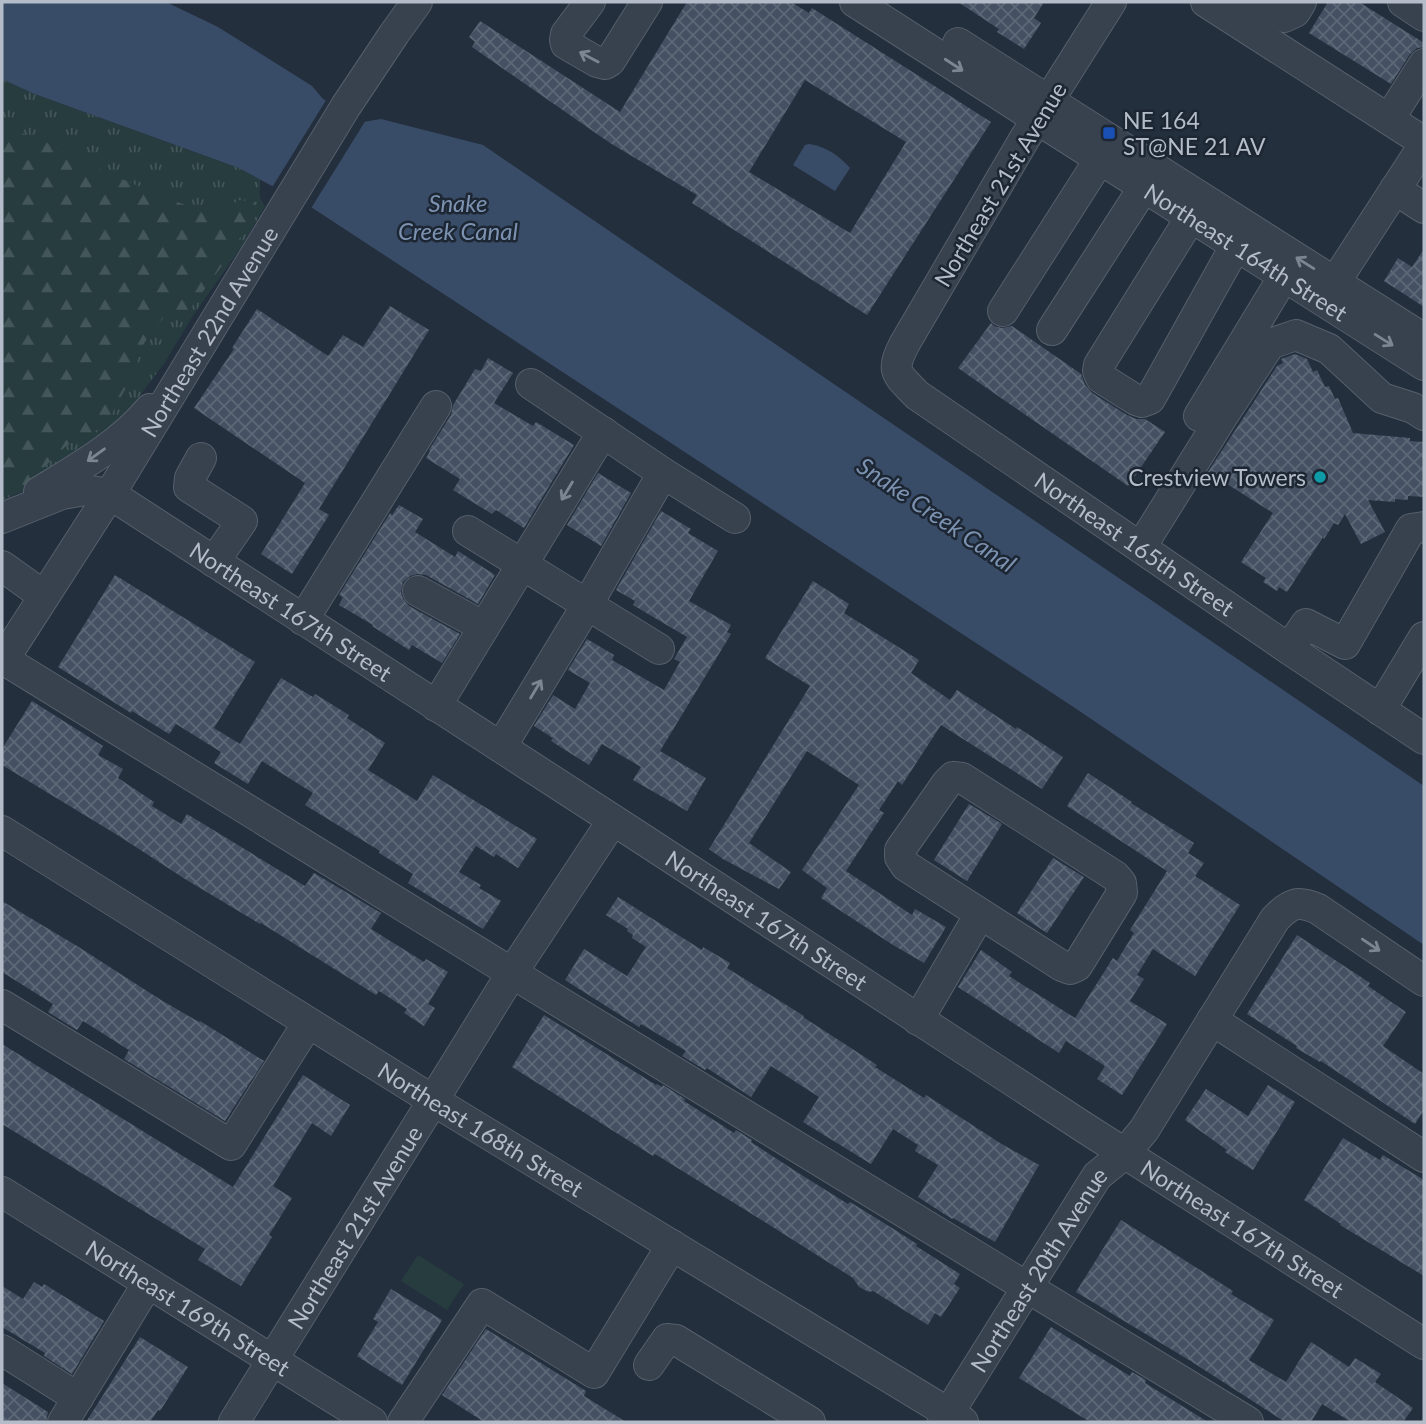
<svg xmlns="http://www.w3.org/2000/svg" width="1426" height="1424" font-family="Lato,sans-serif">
<defs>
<pattern id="grass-tufts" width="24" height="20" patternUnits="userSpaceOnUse" patternTransform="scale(1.75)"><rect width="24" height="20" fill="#263c3f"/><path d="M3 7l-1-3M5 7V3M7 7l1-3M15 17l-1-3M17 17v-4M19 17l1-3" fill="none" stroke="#435659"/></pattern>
<pattern id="forest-firs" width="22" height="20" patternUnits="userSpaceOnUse" patternTransform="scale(1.75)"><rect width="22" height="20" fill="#263c3f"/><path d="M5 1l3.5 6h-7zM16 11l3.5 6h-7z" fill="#435659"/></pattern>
<pattern id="building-cross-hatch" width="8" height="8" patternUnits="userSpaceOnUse" patternTransform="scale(1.75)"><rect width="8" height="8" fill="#455162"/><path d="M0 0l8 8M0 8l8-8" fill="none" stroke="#5d6877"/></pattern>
</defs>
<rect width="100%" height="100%" fill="#242f3e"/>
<path fill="url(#grass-tufts)" d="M2,79L32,93L239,168L260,179V198L265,206L242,246L192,317L165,362L129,410L94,444L28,489L2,500Z"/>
<path fill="url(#forest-firs)" d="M2,126L44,141L85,163L159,195L209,214L240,200L257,202C242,244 213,277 187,313L164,317L153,330L143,345L128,384L105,426L66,446L26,485H2Z"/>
<path fill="#263c3f" d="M418,1255L464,1284L447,1310L401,1281Z"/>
<g fill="#394c67">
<path d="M2,2H166L218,27L312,86L323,99L363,122L381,119L483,145L1424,786V945L1075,708L311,207L239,168L32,93L2,79Z"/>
<path d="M809,144C827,147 838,155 850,168L835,191L793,165L805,145Z"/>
</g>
<path fill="#242f3e" d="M328,97L366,120L310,210L271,189Z"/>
<g fill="url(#building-cross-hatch)" fill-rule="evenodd">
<path d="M687,2H791L809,13L812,8L991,122L867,315L692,203L697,195L610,143L472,47L475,42L469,37L480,21L620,112ZM805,80L906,142L850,233L749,172Z"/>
<path d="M958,2H1044L1034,18L1041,23L1024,49L997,32L999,29Z"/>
<path d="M1328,2H1359L1424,43V47L1417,48L1410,54L1391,84L1309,33Z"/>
<path d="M1424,249V307L1384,281L1398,258L1412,267Z"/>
<path d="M390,306L429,330L319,509L329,515L292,574L261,554L305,483L194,408L234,349L232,348L257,309L328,356L343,335L363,347Z"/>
<path d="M991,323L994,326L1002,328L1012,326L1081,374L1085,385L1092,393L1127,415L1136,419H1145L1165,432L1128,486L958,368Z"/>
<path d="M1295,354L1307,359L1313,372L1317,370L1325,387L1329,386L1335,399L1338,398L1353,433L1410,438V441L1424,442V497L1408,496V500L1395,499V502L1368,500L1385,532L1361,544L1345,514L1338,525L1334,523L1324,539L1323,537L1287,592L1279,587L1277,591L1263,582L1266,578L1241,562L1273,513L1208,472L1277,366L1283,363L1281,359Z"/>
<path d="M488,358L513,373L494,403L533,426L536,422L574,445L524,528L496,510L492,514L453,490L460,479L426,458L430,451L429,450L451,415L453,405L463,389L475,369L481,371Z"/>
<path d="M598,473L631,493L601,546L567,525Z"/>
<path d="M399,505L423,519L415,532L455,557L458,551L495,575L478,604L426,575L418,574L410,576L403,582L401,592L403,599L409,606L460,634L442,663L412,645L409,650L372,626L373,625L339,605L343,597L339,595L390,513L392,515Z"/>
<path d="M661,511L691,529L688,533L718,551L689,601L731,625L727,632L731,634L660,751L706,778L687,811L633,780L641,767L602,744L589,765L551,741L553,738L534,726L553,695L575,709L590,683L568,670L587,639L614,655L612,660L664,690L680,662L674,659L687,637L633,605L635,601L616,590Z"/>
<path d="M115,575L255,662L214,728L240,744L281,678L313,697L315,694L349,715L347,718L385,743L368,770L417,801L433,775L537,839L518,868L496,854L494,857L476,846L459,872L481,885L479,888L501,901L483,929L408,883L413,874L379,853L380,851L305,805L313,793L262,761L248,784L214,763L221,752L176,724L169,734L132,711L131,713L58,667Z"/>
<path d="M813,581L849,604L844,613L919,660L911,673L950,700L957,690L1016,729L1017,727L1063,757L1042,789L941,725L902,785L898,781L879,810L884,813L846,871L912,915L915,909L946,927L924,963L893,945L821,898L827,888L802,870L859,785L807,751L749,843L791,872L779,889L723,859L709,849L810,686L765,658Z"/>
<path d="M32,701L103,746L98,755L123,769L118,778L154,802L152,806L181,824L187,814L305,886L314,873L381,913L371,929L424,962L426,959L448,972L428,1004L435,1008L424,1026L404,1013L407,1009L379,991L376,995L261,923L260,924L185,879L119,836L2,765V749Z"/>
<path d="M1088,773L1132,802L1131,803L1194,843L1188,853L1204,863L1195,876L1240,905L1195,976L1153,949L1137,975L1144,979L1130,1001L1167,1024L1122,1095L1097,1079L1105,1066L1066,1041L1059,1053L958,987L981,950L1012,972L1009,976L1075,1018L1113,958L1117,961L1134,933L1130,930L1167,871L1067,806Z"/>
<path d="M969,804L1002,824L967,881L934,860Z"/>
<path d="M1053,858L1084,877L1047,933L1017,913Z"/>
<path d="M618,897L702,950L703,947L730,963L727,968L804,1016L803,1017L877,1065L875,1067L924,1098L926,1095L1000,1143L1039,1165L995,1242L953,1218L952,1219L918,1197L938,1165L915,1151L918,1145L893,1129L871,1164L803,1122L819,1097L771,1066L751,1097L707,1068L705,1070L682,1056L686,1051L641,1024L639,1027L565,980L584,949L627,976L646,947L632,938L633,935L627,931L628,929L606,915Z"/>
<path d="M2,901L77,946L161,1000L199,1022L200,1021L264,1061L225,1121L124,1059L129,1050L83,1021L77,1030L48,1012L53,1004L2,972Z"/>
<path d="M1297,935L1370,983L1368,986L1406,1012L1383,1046L1424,1074V1110L1415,1124L1321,1061L1320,1062L1296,1048L1297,1046L1247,1014Z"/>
<path d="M544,1015L656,1085L657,1084L662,1087L663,1085L685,1099L684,1101L734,1133L736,1130L752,1140L751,1142L800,1174L848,1204L850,1202L892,1228L917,1244L916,1246L960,1274L954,1284L960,1288L941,1317L935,1313L928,1325L873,1291L869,1292L859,1287L853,1278L768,1224L655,1154L653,1156L512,1067Z"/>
<path d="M2,1044L233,1187L303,1075L350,1105L331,1136L312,1123L273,1186L292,1198L269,1235L272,1237L241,1286L198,1260L205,1249L2,1124Z"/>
<path d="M1268,1085L1295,1102L1253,1170L1225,1152L1227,1150L1185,1120L1206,1089L1248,1116Z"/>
<path d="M1343,1138L1380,1160L1383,1155L1424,1180V1276L1340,1225L1341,1224L1304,1200Z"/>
<path d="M1121,1220L1189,1263L1233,1291L1231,1294L1274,1320L1249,1360L1286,1382L1311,1342L1349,1367L1355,1358L1381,1374L1375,1382L1413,1408L1403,1422H1351L1322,1404L1311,1422H1285L1189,1360L1076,1292Z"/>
<path d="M34,1282L42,1287L44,1284L104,1321L72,1374L44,1356L45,1353L2,1327V1286L23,1299Z"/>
<path d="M391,1289L442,1320L402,1385L357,1356L378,1322L373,1319Z"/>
<path d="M1051,1327L1130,1376L1132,1372L1146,1380L1145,1383L1208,1422H1090L1019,1378Z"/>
<path d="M486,1329L586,1391L584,1396L626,1422H484L442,1395Z"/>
<path d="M140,1337L188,1367L160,1411L158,1410L150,1422H86Z"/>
<path d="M2,1383L48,1412L46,1422H2Z"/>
</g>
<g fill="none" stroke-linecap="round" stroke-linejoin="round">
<g stroke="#565f6c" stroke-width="32">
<g id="minor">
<path d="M590,2L566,34L565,40L566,44L597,62L605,64L610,61L647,2"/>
<path id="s1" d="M855,2L1037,119L1424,365"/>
<path id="s2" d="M1111,2L1025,138L905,343C890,372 896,373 917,395L1289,649L1424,739"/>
<path d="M1206,2L1424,142"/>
<path d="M1249,2L1284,17L1295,12L1301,2"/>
<path d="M1403,2L1424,16"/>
<path d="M958,43L1424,339"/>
<path d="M1389,119L1424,64"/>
<path d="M1395,189L1424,208"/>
<path d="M1203,202L1191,217L1099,365L1098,371L1101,378L1136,400L1142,402L1150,399L1236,245L1243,228"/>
<path d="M1335,282L1424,145"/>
<path d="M1003,311L1100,159"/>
<path d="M1052,330L1144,187"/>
<path d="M531,384L663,473L735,518"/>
<path d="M1199,416L1284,276"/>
<path d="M201,458L190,478L189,487L242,521L214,562"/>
<path d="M39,492C78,468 121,444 150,409"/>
<path id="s3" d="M2,518L62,494L85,490L110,494L641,838L1085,1128L1424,1344"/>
<path d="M468,531L659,649"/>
<path d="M1141,547L1222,417L1270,344L1296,335L1329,349L1382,398L1413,408L1424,415"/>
<path d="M2,566L44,596"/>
<path d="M418,591L484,627"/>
<path d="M303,620L436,406"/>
<path d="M1289,649L1306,624L1345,644L1411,529L1424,527"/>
<path d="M3,659L512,973L1248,1422"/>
<path id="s4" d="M2,662L110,494L346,106L394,34L417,2"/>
<path d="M436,706L603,432"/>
<path d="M1380,710L1424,637"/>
<path d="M501,747L587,605L663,473"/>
<path d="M953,777L962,778L1115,876L1121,883L1122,893L1077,966L1070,969L1062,966L906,866L900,857V850L947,783Z"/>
<path id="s5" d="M2,831L434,1101L963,1422"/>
<path d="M2,1005L231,1145L308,1023"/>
<path d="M918,1020L980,914"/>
<path d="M1212,1020L1424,1157"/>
<path id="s6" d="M2,1192L372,1422"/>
<path d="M2,1350L78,1398"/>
<path d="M649,1365L667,1339L676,1340L810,1422"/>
<path d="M63,1422L148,1283"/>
<path id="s7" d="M234,1422L512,973L613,820"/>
<path d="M403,1422L482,1304L594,1373L672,1245"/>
<path id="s8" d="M943,1422L1097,1176L1124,1154L1144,1130L1275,919C1291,903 1297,900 1318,909L1424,981"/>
</g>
</g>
<use href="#minor" stroke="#38414e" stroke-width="30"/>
</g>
<defs><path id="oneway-shaft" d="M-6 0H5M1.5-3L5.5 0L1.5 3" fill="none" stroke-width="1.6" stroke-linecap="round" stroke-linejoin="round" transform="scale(1.75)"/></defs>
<g stroke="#7c8592">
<use href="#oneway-shaft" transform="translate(589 57) rotate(-152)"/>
<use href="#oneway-shaft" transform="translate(954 65) rotate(33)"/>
<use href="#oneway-shaft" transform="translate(1305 263) rotate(-148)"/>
<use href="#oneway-shaft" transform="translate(1384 340) rotate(32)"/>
<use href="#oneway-shaft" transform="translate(96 455) rotate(144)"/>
<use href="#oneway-shaft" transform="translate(567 491) rotate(121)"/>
<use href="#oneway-shaft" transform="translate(536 689) rotate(-59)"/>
<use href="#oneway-shaft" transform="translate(1371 945) rotate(34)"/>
</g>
<rect fill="#1a4fb4" stroke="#1d2633" stroke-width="2.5" x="1102" y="126" width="14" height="14" rx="3.5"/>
<circle fill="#0f9aa8" stroke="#1d2633" stroke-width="2.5" cx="1320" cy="477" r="7"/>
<g text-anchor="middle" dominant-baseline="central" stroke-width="5" stroke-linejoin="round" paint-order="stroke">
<g font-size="23" fill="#b4bcc9" stroke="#1d2633" text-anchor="start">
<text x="1123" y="120">NE 164<tspan x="1123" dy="26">ST@NE 21 AV</tspan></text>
<text x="1306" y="477" text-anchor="end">Crestview Towers</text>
</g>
<g font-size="23" fill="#b4bcc9" stroke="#1d2633">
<text transform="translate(1000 184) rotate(-59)">Northeast 21st Avenue</text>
<text stroke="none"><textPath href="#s1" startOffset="464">Northeast 164th Street</textPath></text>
<text stroke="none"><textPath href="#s4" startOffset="390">Northeast 22nd Avenue</textPath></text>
<text stroke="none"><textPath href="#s2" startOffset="723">Northeast 165th Street</textPath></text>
<text stroke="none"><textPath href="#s3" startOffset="329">Northeast 167th Street</textPath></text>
<text stroke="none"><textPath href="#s3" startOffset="896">Northeast 167th Street</textPath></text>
<text stroke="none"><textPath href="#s5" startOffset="564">Northeast 168th Street</textPath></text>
<text stroke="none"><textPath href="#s7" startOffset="229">Northeast 21st Avenue</textPath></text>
<text stroke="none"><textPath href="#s3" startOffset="1463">Northeast 167th Street</textPath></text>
<text stroke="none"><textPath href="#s8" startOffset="180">Northeast 20th Avenue</textPath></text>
<text stroke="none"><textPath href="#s6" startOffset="219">Northeast 169th Street</textPath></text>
</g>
<g font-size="24" font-style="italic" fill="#7c92b1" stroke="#1d2633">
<text x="458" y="202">Snake<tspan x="458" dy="28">Creek Canal</tspan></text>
<text transform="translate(937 514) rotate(34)">Snake Creek Canal</text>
</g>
</g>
<rect width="1426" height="1424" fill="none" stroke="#b4bcc9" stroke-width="7"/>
</svg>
